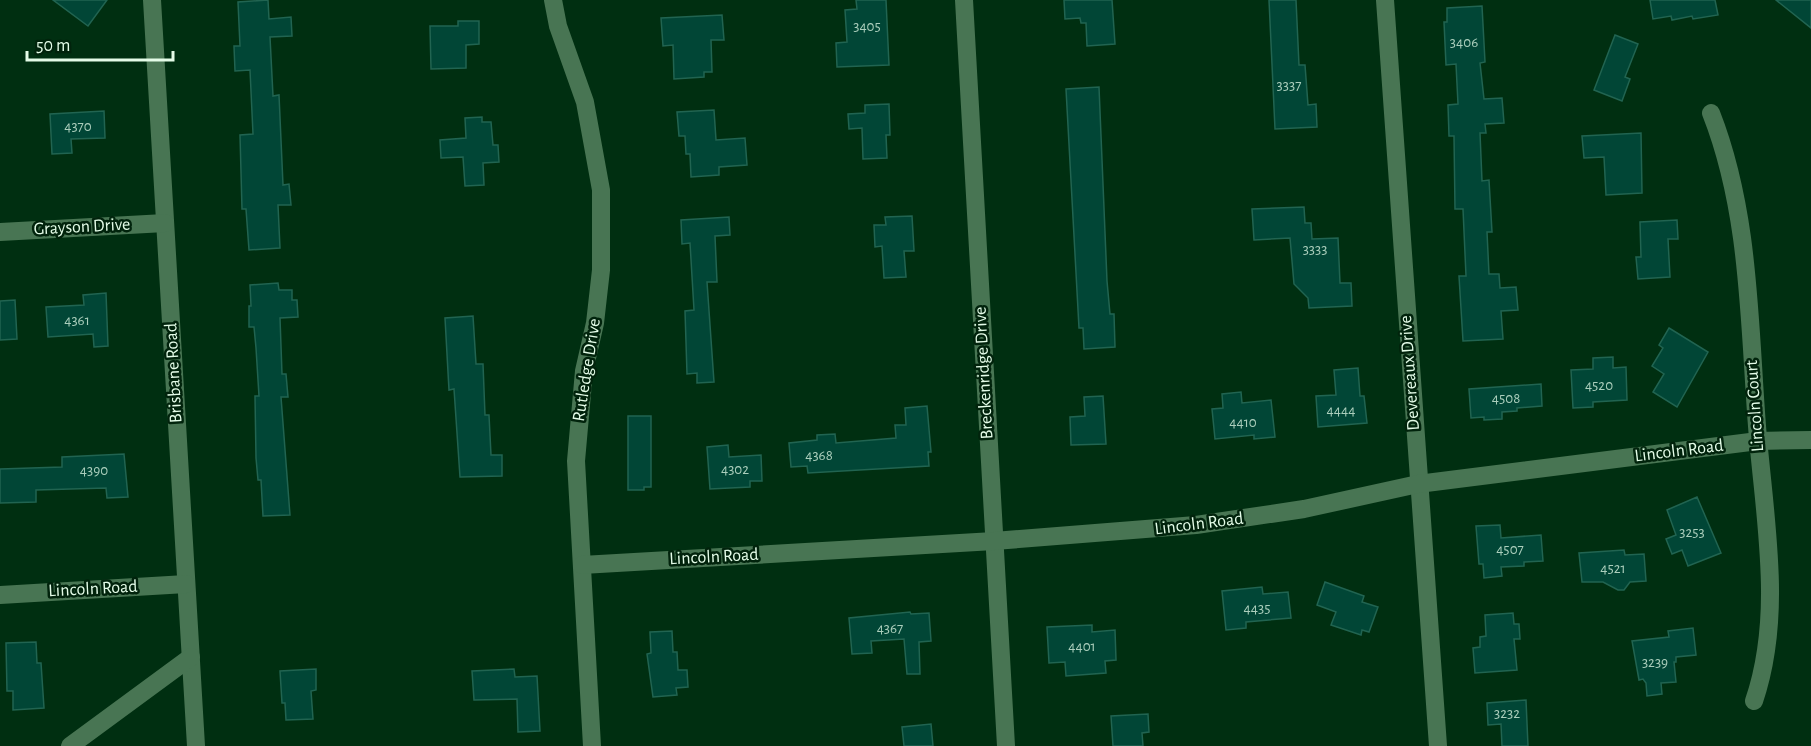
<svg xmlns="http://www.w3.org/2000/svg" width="1811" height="746" font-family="'Alegreya Sans',sans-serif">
<rect width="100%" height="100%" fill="#002f11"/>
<g fill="#014636" stroke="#216451" stroke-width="1.5">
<path d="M53,0H107L88,26Z"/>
<path d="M268,0L269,19L291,17L292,36L270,37L273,96L279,95L283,185L289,184L291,205H278L280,248L249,250L246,209H242L240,135L253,134L250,70L235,71L234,46H240L238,2Z"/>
<path d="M856,0H886L889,65L837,67L836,43L847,42L845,10L857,9Z"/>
<path d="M1064,0H1112L1115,44L1087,46L1086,23H1081L1080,18L1065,19Z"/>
<path d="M1269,0H1296L1299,65H1305L1308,105L1316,104L1317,127L1275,129Z"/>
<path d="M1650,0H1715L1718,15L1693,19L1692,16L1672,20L1671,16L1653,19Z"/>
<path d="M1776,0H1811V28Z"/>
<path d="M1482,6L1485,62L1480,63L1484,99L1502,98L1504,123L1485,124L1486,133H1480L1482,181L1489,180L1492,232H1487L1489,274H1499L1500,288L1516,287L1518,310L1501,311L1503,339L1463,341L1459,276H1466L1463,209H1455L1454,136H1449L1448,105L1458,104L1456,64L1446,65L1444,22H1447V8Z"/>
<path d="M722,15L724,40H711L712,72H704V77L674,79L673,45L663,46L661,18Z"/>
<path d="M458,21H479V44L466,45V68L431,69L430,26H458Z"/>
<path d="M1615,35L1638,44L1625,77L1630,79L1622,101L1594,90Z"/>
<path d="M1099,87L1107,281L1110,314H1114L1115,347L1084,349L1083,328H1079L1066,89Z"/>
<path d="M889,104L890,135H886L887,158L863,159L862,128L849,129L848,114L865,113V105Z"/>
<path d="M714,110L716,140L745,138L747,165L719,167V175L691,177L690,154H686L685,136H679L677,112Z"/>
<path d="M104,111L105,138L71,139L72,153L52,154L50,114Z"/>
<path d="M482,117V122H491L493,145H498L499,162L483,163L484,185L465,186L463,157L441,158L440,140L466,138L465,118Z"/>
<path d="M1641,133L1642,193L1606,195L1604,157L1584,158L1582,136Z"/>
<path d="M1304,207L1305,223H1311L1312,239L1338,238L1340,283H1351L1352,306L1309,308L1308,298L1294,284L1290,238L1254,240L1252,209Z"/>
<path d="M912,216L914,251H904L906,277L884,278L882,246L875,247L874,225H886L885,217Z"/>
<path d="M729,217L730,235L715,236L717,282H707L714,382L697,383V373L687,374L685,311L694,310L690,243L682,244L681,220Z"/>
<path d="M1677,220L1678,239H1668L1670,277L1638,279L1636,257H1641L1640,222Z"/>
<path d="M278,283L279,290H292V300H297L298,317L280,318L282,374H286L288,397H281L290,515L263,516L261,480H258L256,458L255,396H259L256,348L254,327H249V306H251L250,285Z"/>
<path d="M106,293L108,346L94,347L93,334L48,337L46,307L84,305L83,295Z"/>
<path d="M15,300L17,339L0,340V301Z"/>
<path d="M473,316L476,364H483L485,415H489L491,455H502V476L460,477L454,389L449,390L445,318Z"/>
<path d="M1669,328L1708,352L1677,407L1653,392L1664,374L1652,366L1663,348L1659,345Z"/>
<path d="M1613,357V368L1626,367L1627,400L1593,402V407L1573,408L1571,370L1593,369V358Z"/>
<path d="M1358,368L1360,396H1364L1367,423L1318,427L1316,396L1336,395L1334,370Z"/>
<path d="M1541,384L1542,406L1517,408V411L1502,412V419L1484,420V417L1471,418L1469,389Z"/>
<path d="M1241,392L1242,403L1271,400L1275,437L1254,439V435L1215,439L1212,409L1223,408L1222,394Z"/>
<path d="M1103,396L1106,444L1071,445L1070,417L1085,416L1084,397Z"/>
<path d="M927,406L931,452H928L929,466L808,473L807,466L791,467L789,443L817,440V435L835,434L836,443L896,438L895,425H906L905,408Z"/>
<path d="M628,416H651V487H644V490H628Z"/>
<path d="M728,445L729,457L761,455L762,481H750V487L710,489L707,447Z"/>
<path d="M124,454L128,497L107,498L106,488L36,490V502L0,503V469L62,467V457Z"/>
<path d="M1697,497L1721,553L1688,566L1682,550L1672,554L1666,539L1676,535L1667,510Z"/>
<path d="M1500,525L1501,538L1541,535L1543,561L1524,562V566L1501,567L1502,576L1484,578L1483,564H1479L1476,526Z"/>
<path d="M1624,550L1625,555L1644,554L1646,581L1630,582L1624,590H1618L1603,582H1582L1579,553Z"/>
<path d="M1325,582L1364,596L1362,602L1378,607L1369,632L1362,630L1361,635L1331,625L1336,612L1317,605Z"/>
<path d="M1262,587L1263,594L1288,592L1291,618L1246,622V628L1226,630L1222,591Z"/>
<path d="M910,612L911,614L929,613L931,641L919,642L920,674H907L904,639L871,641L872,653L852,654L849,618Z"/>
<path d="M1513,613L1514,624H1519L1520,639H1514L1517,670L1475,673L1473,648L1480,647V637L1486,636L1485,615Z"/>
<path d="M1092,625V632L1115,630L1116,660L1105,661L1106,673L1066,676L1065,662L1049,663L1047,627Z"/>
<path d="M1693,628L1696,655L1676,657V662H1674L1676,682L1661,683L1662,694L1647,696L1646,683L1643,679L1639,680L1632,641L1669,637L1668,631Z"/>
<path d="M672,631L673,652H677L678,670H687L688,687L676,688L677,695L653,697L647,654L651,653L650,632Z"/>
<path d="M36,642L37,663H41L44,708L13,710V691H7L6,643Z"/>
<path d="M316,669V690L311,691L313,719L286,720L285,703H282L280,671Z"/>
<path d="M514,669L515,677L537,676L540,731L518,732L517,699L474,700L472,671Z"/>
<path d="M1526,700L1528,746H1502L1501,724L1488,725L1487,703Z"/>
<path d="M1148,714L1149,732L1142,733L1143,746H1113L1111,716Z"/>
<path d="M931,724L933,746H904L902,727Z"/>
</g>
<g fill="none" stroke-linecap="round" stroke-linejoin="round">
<g stroke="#487553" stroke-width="18">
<path d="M152,0L196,746"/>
<path d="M553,0L558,26L585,102L601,190V270L595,323L584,371L576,461L592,746"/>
<path d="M964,0L1006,746"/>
<path d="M1385,0L1438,746"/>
<path d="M1711,113C1750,212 1749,322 1757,426C1764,517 1784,613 1754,701"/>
<path d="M0,232L165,223"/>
<path d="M582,565L994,541L1196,525L1304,509L1418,484L1758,441L1811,440"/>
<path d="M0,595L186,584"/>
<path d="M70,746L191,657"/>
</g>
</g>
<g text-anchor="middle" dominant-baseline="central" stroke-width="5" stroke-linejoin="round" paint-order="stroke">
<g font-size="15" fill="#abcebc">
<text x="867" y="26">3405</text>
<text x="1464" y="42">3406</text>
<text x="1289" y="85">3337</text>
<text x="78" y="126">4370</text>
<text x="1315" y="249">3333</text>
<text x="77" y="320">4361</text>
<text x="1599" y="385">4520</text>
<text x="1506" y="398">4508</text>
<text x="1341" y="410">4444</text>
<text x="1243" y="422">4410</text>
<text x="819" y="455">4368</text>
<text x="735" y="469">4302</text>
<text x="94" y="470">4390</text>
<text x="1692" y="532">3253</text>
<text x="1510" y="549">4507</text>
<text x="1613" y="568">4521</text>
<text x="1257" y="608">4435</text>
<text x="890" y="628">4367</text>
<text x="1082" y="646">4401</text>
<text x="1655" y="662">3239</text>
<text x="1507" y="713">3232</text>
</g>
<g font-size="18" fill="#e4fce8" stroke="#01230c">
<text transform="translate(82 227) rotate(-3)">Grayson Drive</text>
<text transform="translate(587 370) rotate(-81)">Rutledge Drive</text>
<text transform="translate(174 373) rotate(-93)">Brisbane Road</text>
<text transform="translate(984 373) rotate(-93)">Breckenridge Drive</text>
<text transform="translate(1410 373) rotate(-94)">Devereaux Drive</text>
<text transform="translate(1755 406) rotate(-94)">Lincoln Court</text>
<text transform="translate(1679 451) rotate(-7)">Lincoln Road</text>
<text transform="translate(1199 524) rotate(-7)">Lincoln Road</text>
<text transform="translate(714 557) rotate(-3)">Lincoln Road</text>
<text transform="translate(93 589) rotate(-3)">Lincoln Road</text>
</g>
</g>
<path d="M27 51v9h146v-9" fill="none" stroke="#e4fce8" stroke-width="3"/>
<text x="36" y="51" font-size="18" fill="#e4fce8" stroke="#01230c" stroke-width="4.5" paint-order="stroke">50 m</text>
</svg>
